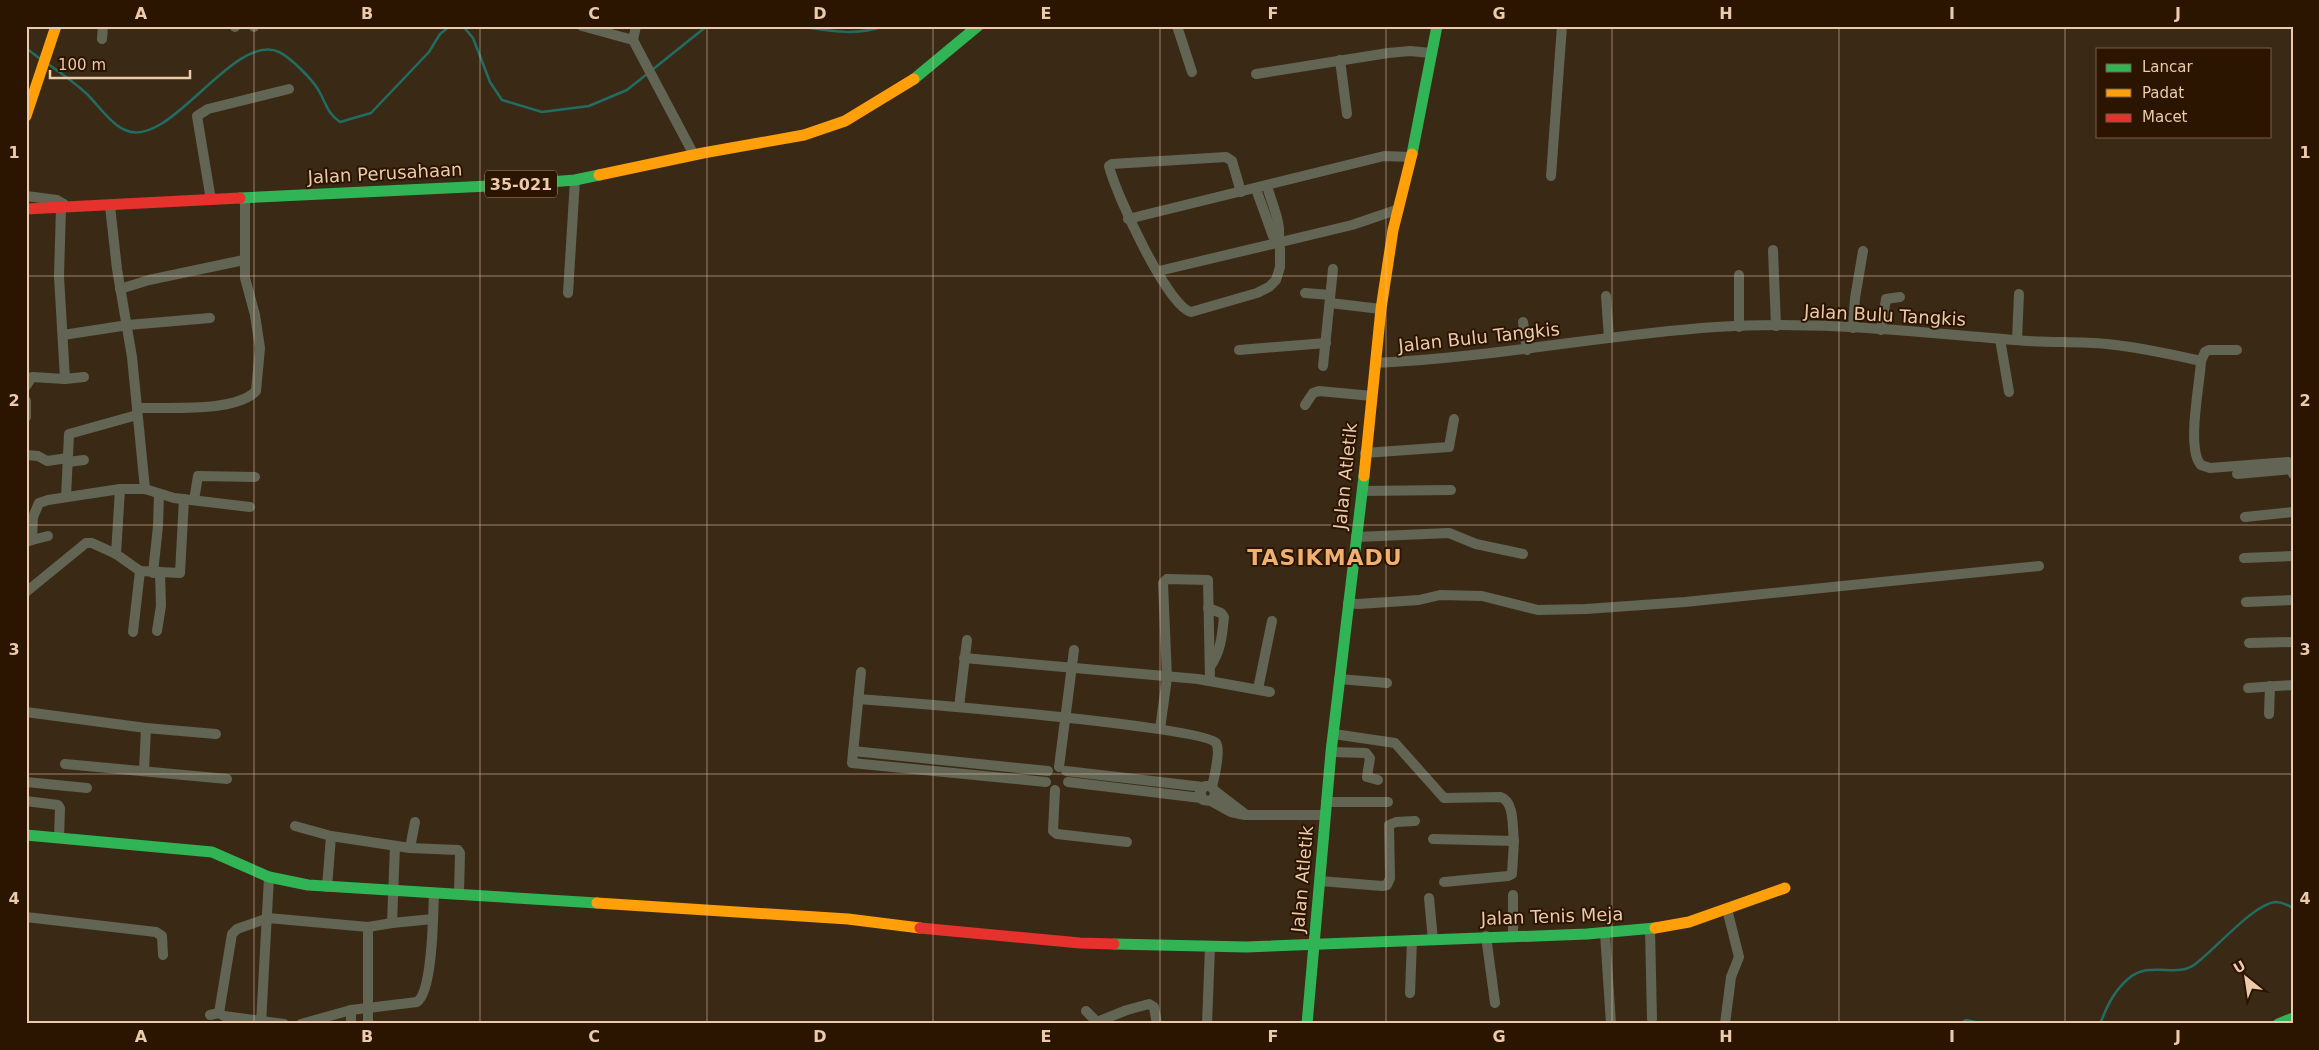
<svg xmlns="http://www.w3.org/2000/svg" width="2319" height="1050" font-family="'DejaVu Sans',sans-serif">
<rect width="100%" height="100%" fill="#3a2a15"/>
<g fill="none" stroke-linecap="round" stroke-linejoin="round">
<g stroke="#216d64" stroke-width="2.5">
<path d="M463,26L473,38L490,82L502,100L542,112L589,106L627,90L647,74"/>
<path d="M797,26C826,30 856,37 883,26"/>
<path d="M26,48L39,58"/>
<path d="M48,64C61,73 75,83 87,94C98,105 111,124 125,130C170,151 233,31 279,52C290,57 313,80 319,91C327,105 327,113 340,122L371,113L429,52L440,34L450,26"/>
<path d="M652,70L707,26"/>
<path d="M1959,1024L1966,1020L1984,1024"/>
<path d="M2100,1024C2107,1006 2114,991 2128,979C2149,960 2176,978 2194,965C2215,950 2252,905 2275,902C2280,902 2288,905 2293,908"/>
</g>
<g stroke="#626554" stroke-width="10">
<path d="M254,26V27"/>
<path d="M582,26L633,40"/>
<path d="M636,26L633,40L694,155"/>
<path d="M1177,26L1192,72"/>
<path d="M235,27V26"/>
<path d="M102,39L103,26"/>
<path d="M1340,60L1347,114"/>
<path d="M1256,74L1388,53L1410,51L1431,53"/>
<path d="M1551,176L1562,26"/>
<path d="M1267,186C1271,202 1283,225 1278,242"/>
<path d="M1241,192L1232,161L1226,157L1112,164L1109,166C1115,192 1167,306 1191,312L1257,293L1269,287L1276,280L1280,267V248L1273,236L1256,189"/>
<path d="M26,196L57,200L64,204"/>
<path d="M211,200L197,116L208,109L289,89"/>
<path d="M61,208L59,276L65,379"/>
<path d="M1128,219L1384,156L1411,157"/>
<path d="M1773,250L1776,326"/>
<path d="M1159,271L1352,225L1399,209"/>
<path d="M1739,275V327"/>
<path d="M120,289L149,280L244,260"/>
<path d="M568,293L575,180"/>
<path d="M1305,293L1330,295"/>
<path d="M1606,296L1609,338"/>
<path d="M1330,303L1381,309"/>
<path d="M1523,322L1527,350"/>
<path d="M1853,328L1855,298L1863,251"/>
<path d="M1881,330L1886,299L1900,297"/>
<path d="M63,335L128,325L210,318"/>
<path d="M2000,339L2009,392"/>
<path d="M2017,340L2019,294"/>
<path d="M1239,350L1326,343"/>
<path d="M2201,361L2205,352L2209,350H2237"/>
<path d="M1375,363C1489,358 1602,335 1715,327C1815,320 1916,332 2015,340C2046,343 2077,341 2107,344C2139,347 2170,354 2201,361C2200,384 2186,449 2201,465L2210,468L2288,462L2291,465L2293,474"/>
<path d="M1323,366L1333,269"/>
<path d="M26,386L32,377L65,379L84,377"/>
<path d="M26,401V417"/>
<path d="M1305,405L1313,393L1319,391L1372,396"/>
<path d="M137,408C167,407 235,413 256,391L260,348L255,315L245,278V198"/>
<path d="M1365,453L1449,447L1454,419"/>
<path d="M26,455L38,456L47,461L68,458"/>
<path d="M68,462L84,460"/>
<path d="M2237,474L2292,469"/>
<path d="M145,489L174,498L250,507"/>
<path d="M1362,491L1451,490"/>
<path d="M66,497L69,434L137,415"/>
<path d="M194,500L198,476L255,477"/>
<path d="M2245,517L2293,512"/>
<path d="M1356,537L1449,533L1476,544L1523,554"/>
<path d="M32,540L48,536"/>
<path d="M26,542L32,540L33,517L39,503L48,500L120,489H145L132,357L117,269L110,206"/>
<path d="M116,554L120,489"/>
<path d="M2244,558L2293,556"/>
<path d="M153,573L158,526L159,494"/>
<path d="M26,592L86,543H92L116,554L140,571L180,573L184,499"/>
<path d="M2246,602L2293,600"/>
<path d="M1348,603L1358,604L1419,600L1440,595L1482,596L1538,610L1586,609L1685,602L2039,566"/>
<path d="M1208,608L1221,613L1224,617C1222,636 1221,651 1210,667"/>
<path d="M157,631L161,606L160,573"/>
<path d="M133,632L140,571"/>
<path d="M2249,643L2293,642"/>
<path d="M964,658L1198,679L1270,692"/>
<path d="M861,672L852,763L1046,782"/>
<path d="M1339,679L1387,683"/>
<path d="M2248,688L2293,685"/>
<path d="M1258,689L1272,621"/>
<path d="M858,699C899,702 1204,726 1216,743C1221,750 1214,778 1212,787"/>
<path d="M959,707L967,640"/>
<path d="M26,712L146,728L216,734"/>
<path d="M2269,714L2270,686"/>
<path d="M1160,729L1167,678L1163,583L1167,579L1208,580L1210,680"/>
<path d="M1334,734L1395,743L1444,798L1501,797C1515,803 1512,827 1514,841L1433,839"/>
<path d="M853,751L1048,771"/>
<path d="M1331,752L1366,753L1370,758L1367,777L1378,780"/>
<path d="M65,764L227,779"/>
<path d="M1059,767L1074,650"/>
<path d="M144,771L146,728"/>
<path d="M1066,771L1203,787"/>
<path d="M26,782L87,788"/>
<path d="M1068,782L1201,798"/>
<path d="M1055,790L1053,831L1057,834L1127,842"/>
<path d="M1215,791L1245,814"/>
<path d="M26,801L58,805L60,808L59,838"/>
<path d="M1211,801L1214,797L1215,791L1210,786H1205L1200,792L1203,800L1211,801L1231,812L1245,815H1325"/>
<path d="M1326,802H1388"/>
<path d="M295,826L331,836"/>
<path d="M410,848L415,822"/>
<path d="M1320,881L1382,886L1387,885L1390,878L1389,825L1396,822L1415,821"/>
<path d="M1444,882L1508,876L1512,874L1514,841"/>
<path d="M327,887L331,836L410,848L458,850L460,853L459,893"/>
<path d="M1513,895V936"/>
<path d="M1429,898L1433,940"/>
<path d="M26,917L156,932L162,936L163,955"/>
<path d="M392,923L433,919"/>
<path d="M368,927V1024"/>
<path d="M1650,929L1652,1019"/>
<path d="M1605,933L1611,1024"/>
<path d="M1486,936L1495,1003"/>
<path d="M1410,993L1412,940"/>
<path d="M351,1010V1024"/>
<path d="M1086,1011L1097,1022L1127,1010L1149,1004L1154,1007L1157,1024"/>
<path d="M219,1013L232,934L237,929L268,918L368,927L392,923L395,846"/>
<path d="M210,1015L219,1013L224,1016L284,1024"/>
<path d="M261,1024L269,877"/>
<path d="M301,1024L351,1010L417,1002C433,991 433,914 434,893"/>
<path d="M1207,1024L1210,947"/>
<path d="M1725,1024L1731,977L1739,957L1727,909"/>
</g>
<g stroke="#30b455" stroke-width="11">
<path d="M914,79L978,26"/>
<path d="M1412,154L1437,26"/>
<path d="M240,198L512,185L575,180L599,175"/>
<path d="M26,835L212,852L269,877L308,885L597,903"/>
<path d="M1114,944L1246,947L1587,934L1655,928"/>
<path d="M1307,1024L1331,752L1364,476"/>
<path d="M2278,1024L2293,1018"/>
</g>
<g stroke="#ff9f0a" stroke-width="11">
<path d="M26,116L56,26"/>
<path d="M599,175L703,153L804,135L845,121L914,79"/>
<path d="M1364,476L1381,309L1393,230L1412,154"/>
<path d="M597,903L848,919L920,928"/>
<path d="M1655,928L1689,922L1785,888"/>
</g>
<g stroke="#e5322d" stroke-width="11">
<path d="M26,209L240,198"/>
<path d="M920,928L1080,943L1114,944"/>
</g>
</g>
<path fill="none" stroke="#ebcbac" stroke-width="1" stroke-opacity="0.55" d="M254,26V1024M480,26V1024M707,26V1024M933,26V1024M1160,26V1024M1386,26V1024M1612,26V1024M1839,26V1024M2065,26V1024M26,276H2293M26,525H2293M26,774H2293"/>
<g text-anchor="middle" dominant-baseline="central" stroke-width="4" stroke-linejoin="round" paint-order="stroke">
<rect fill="#2b1400" stroke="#b19478" stroke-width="1" x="485" y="170.5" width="72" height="27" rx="4"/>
<g font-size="16" font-weight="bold" fill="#ebcbac">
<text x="521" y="184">35-021</text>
</g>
<g font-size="18" fill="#ebcbac" stroke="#2b1400">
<text transform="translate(385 173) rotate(-3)">Jalan Perusahaan</text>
<text transform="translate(1885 315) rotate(3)">Jalan Bulu Tangkis</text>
<text transform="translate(1479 337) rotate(-6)">Jalan Bulu Tangkis</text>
<text transform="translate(1345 476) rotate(-84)">Jalan Atletik</text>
<text transform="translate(1302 879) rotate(-85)">Jalan Atletik</text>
<text transform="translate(1552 916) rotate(-2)">Jalan Tenis Meja</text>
</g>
<g font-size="22" font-weight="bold" letter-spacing="1" fill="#f0b170" stroke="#2b1400">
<text x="1325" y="557">TASIKMADU</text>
</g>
</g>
<rect width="2319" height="1050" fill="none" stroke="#2b1400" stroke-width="55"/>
<rect x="2096" y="48" width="175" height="90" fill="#2b1400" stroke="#785d45"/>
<rect x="2106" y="64" width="25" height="8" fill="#30b455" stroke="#785d45"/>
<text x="2142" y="72" font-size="15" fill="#ebcbac">Lancar</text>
<rect x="2106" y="89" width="25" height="8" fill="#ff9f0a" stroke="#785d45"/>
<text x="2142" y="98" font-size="15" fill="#ebcbac">Padat</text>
<rect x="2106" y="114" width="25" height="8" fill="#e5322d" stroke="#785d45"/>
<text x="2142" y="122" font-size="15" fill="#ebcbac">Macet</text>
<g transform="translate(2246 978) rotate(330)" stroke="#2b1400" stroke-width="4" paint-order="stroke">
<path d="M0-4L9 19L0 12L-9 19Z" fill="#ebcbac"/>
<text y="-8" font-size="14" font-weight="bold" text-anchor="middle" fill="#ebcbac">U</text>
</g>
<path d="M50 70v8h140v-8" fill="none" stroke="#ebcbac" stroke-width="2.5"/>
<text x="58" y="70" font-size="15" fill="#ebcbac" stroke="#2b1400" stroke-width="4" paint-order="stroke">100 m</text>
<rect x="28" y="28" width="2264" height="994" fill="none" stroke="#ebcbac" stroke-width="2"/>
<g font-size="16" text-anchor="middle" font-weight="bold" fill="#ebcbac">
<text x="141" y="19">A</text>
<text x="367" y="19">B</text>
<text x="594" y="19">C</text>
<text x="820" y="19">D</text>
<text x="1046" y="19">E</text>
<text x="1273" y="19">F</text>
<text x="1499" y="19">G</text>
<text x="1726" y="19">H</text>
<text x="1952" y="19">I</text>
<text x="2178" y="19">J</text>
<text x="14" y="158">1</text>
<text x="2305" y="158">1</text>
<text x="14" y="406">2</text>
<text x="2305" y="406">2</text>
<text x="14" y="655">3</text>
<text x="2305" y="655">3</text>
<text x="14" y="904">4</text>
<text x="2305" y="904">4</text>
<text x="141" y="1042">A</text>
<text x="367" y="1042">B</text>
<text x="594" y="1042">C</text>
<text x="820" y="1042">D</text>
<text x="1046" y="1042">E</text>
<text x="1273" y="1042">F</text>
<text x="1499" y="1042">G</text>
<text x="1726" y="1042">H</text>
<text x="1952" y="1042">I</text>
<text x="2178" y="1042">J</text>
</g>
</svg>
